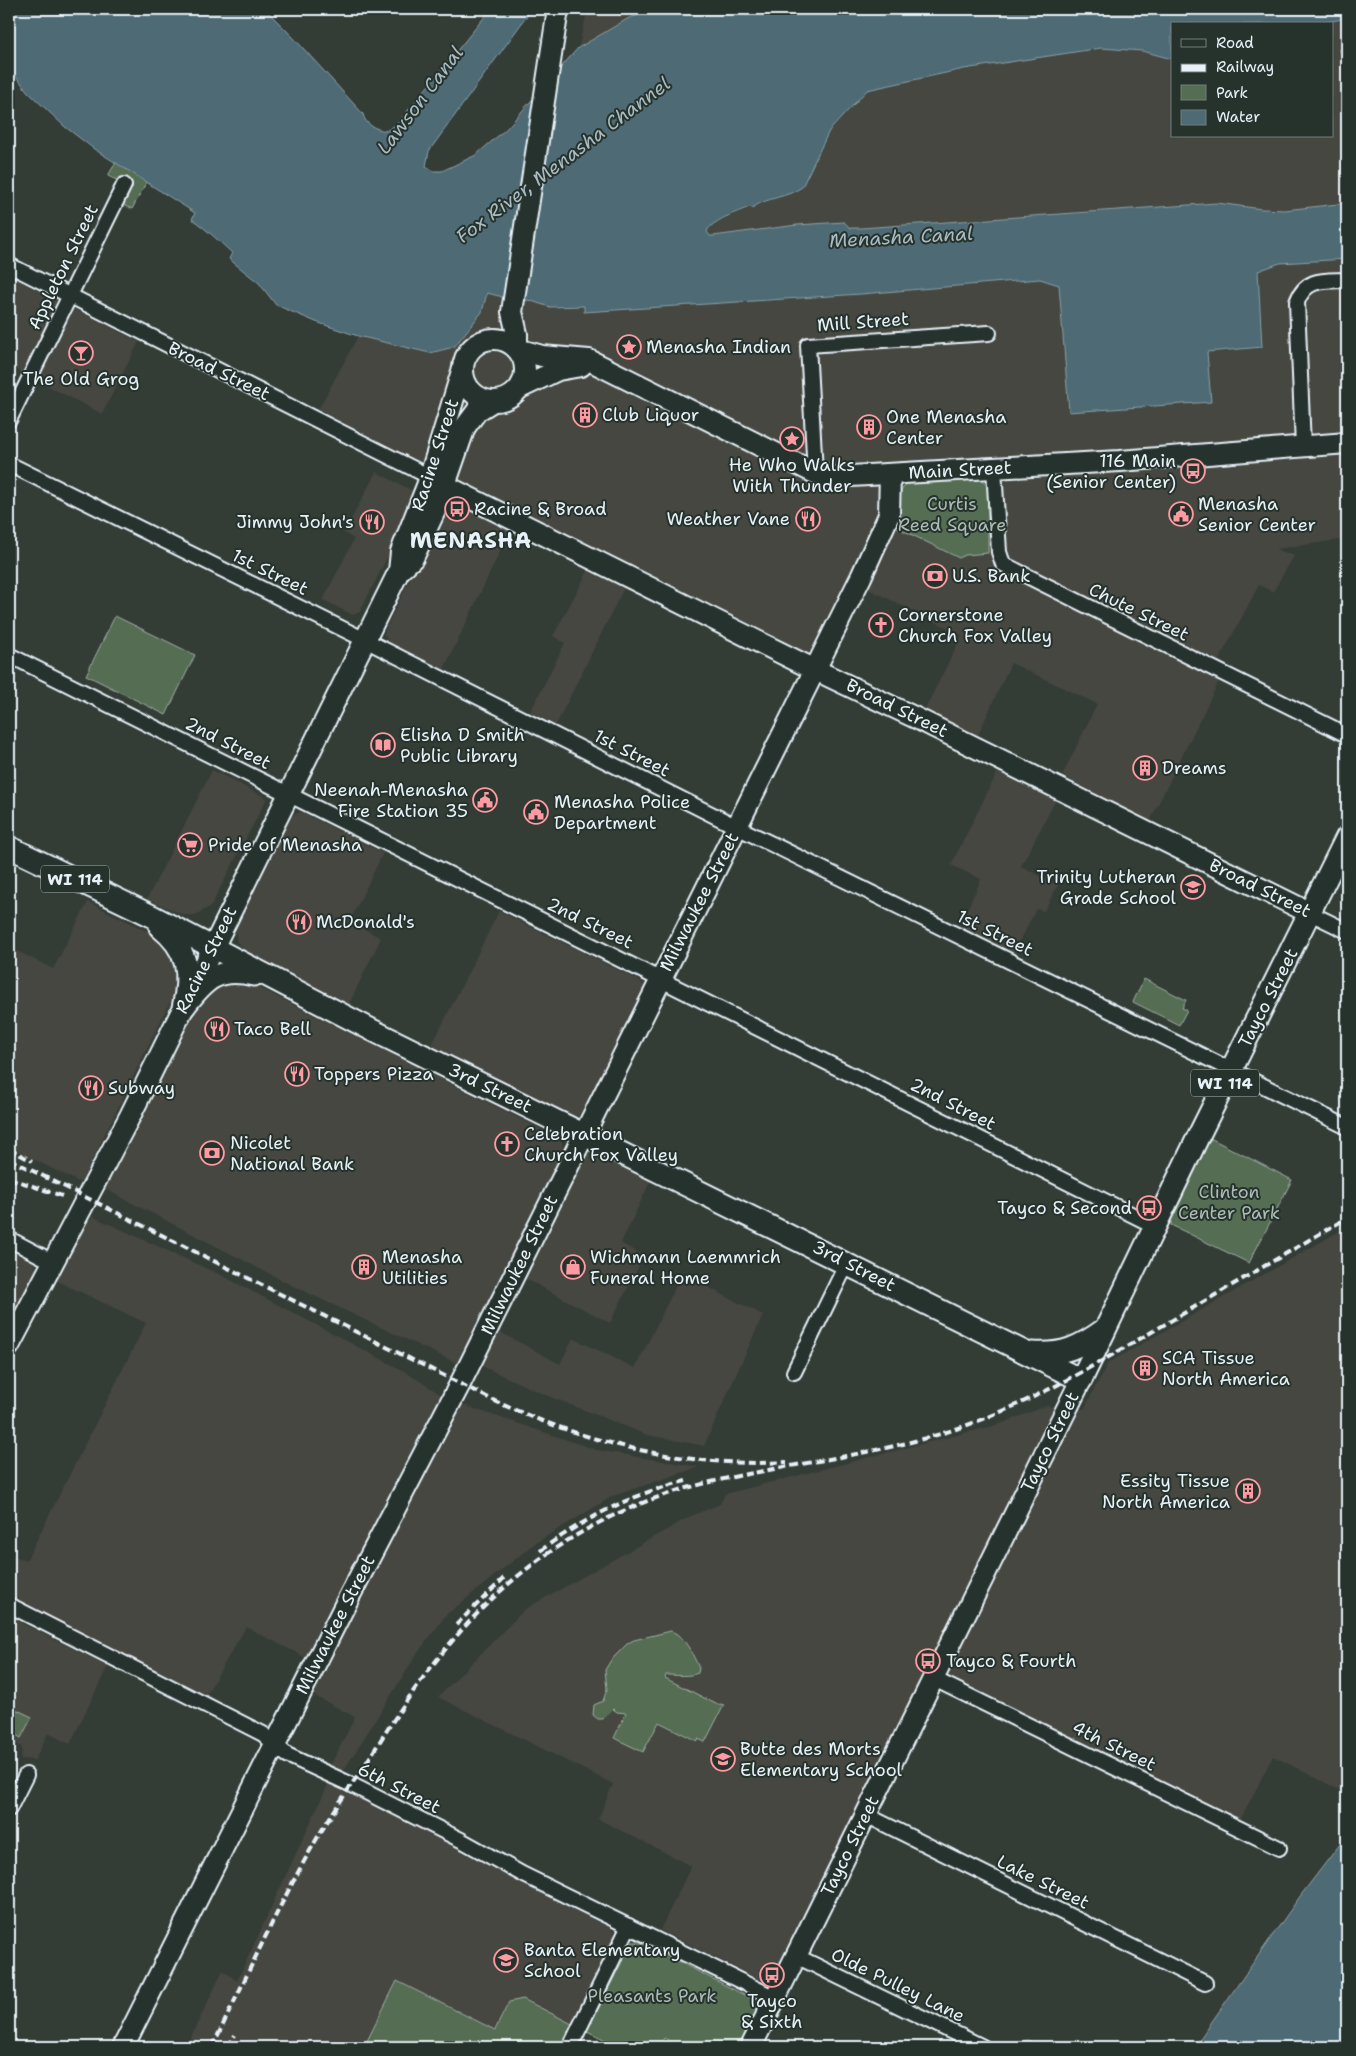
<svg xmlns="http://www.w3.org/2000/svg" width="1356" height="2056" font-family="'Shantell Sans',sans-serif">
<rect width="100%" height="100%" fill="#343c36"/>
<filter id="ink" filterUnits="userSpaceOnUse"><feTurbulence type="fractalNoise" baseFrequency=".02" numOctaves="2"/><feDisplacementMap in="SourceGraphic" scale="10" xChannelSelector="R" yChannelSelector="G"/><feConvolveMatrix kernelMatrix="1 2 1 2 8 2 1 2 1" color-interpolation-filters="sRGB"/></filter>
<g filter="url(#ink)">
<g fill="#454741">
<path d="M588,9H673L629,18L578,48Z"/>
<path d="M1347,18V203L1285,210L1262,209L1217,203L861,228L797,225L713,236H710L707,232L711,225L737,213L781,196L793,193L802,187L829,131L867,90L964,69L1101,48L1142,51L1172,59V136H1332V24H1317Z"/>
<path d="M1347,259V539L1276,549L1294,556L1273,592L1259,585L1219,660L1227,665L1150,821L1062,776L1097,704L1011,663L978,735L925,709L962,635L848,579L811,651L801,655L318,410L358,336L431,353L454,347L482,312L486,293L528,300L550,307L584,306L585,312L861,294L1040,279L1059,284L1069,412L1210,402L1207,352L1262,347L1258,271L1280,263Z"/>
<path d="M17,280L139,342L102,414L9,366V296Z"/>
<path d="M376,472L419,494L360,612L353,615L323,600L354,539L344,533Z"/>
<path d="M457,501L460,502L461,507L510,531L444,669L389,642L384,635L385,630L446,506Z"/>
<path d="M588,571L624,588L556,725L530,712L565,643L553,636Z"/>
<path d="M212,770L267,798L211,906L196,915H184L147,899Z"/>
<path d="M998,771L1056,800L1021,866L1058,885L1044,911L1036,909L1014,954L959,927L981,879L951,865Z"/>
<path d="M301,812L383,853L350,921L381,938L349,1004L246,952L237,942L235,930L238,922L292,815Z"/>
<path d="M88,902L153,934L171,948L178,972L173,996L81,1183L9,1147V947L53,969Z"/>
<path d="M499,911L640,981L645,986V989L585,1113L580,1116L571,1117L432,1045Z"/>
<path d="M240,978L553,1135L562,1142L563,1154L458,1364L291,1285L103,1188L200,1001L211,987Z"/>
<path d="M593,1151L651,1180L621,1243L644,1256L610,1323L524,1278L585,1156Z"/>
<path d="M92,1216L225,1277L404,1371L451,1401L597,1450L699,1467L613,1496L534,1544L446,1615L417,1654L334,1786L462,1850V1852L612,1929L614,1933V1940L572,2024L522,1999L509,2002L495,2030L397,1981L364,2047H186L223,1970L237,1981L335,1769L330,1766L355,1717L303,1690L316,1663L246,1627L206,1695L9,1596V1553L26,1561L146,1323L55,1280Z"/>
<path d="M1347,1227V1794L1273,1756L1240,1821L949,1679L946,1675L948,1670L971,1626L953,1616L772,1980L767,1983L660,1930L691,1866L598,1819L613,1784L438,1697L525,1609L691,1516L720,1504L725,1494L1000,1424L1046,1406L1084,1409L1108,1363Z"/>
<path d="M9,1247L31,1257L35,1263L36,1269L18,1305L9,1301Z"/>
<path d="M682,1274L763,1315L704,1446L647,1435L543,1394L471,1361L489,1326L560,1364L573,1338L635,1368Z"/>
<path d="M9,1617L108,1666L70,1744L48,1733L35,1760L21,1759L22,1747L9,1740Z"/>
</g>
<g fill="#556d53" stroke="#9eafa6">
<path d="M116,162L147,181L132,209L123,205L132,187L108,176Z"/>
<path d="M981,479L988,487V553L965,555L959,558L898,528L901,491L907,483Z"/>
<path d="M115,616L195,655L166,715L86,675Z"/>
<path d="M1144,979L1186,1000L1182,1008L1187,1010L1179,1025L1133,1002Z"/>
<path d="M1210,1138L1292,1180L1249,1263L1171,1225L1172,1216Z"/>
<path d="M671,1631C685,1636 693,1655 699,1668L698,1673C689,1677 676,1675 666,1675L665,1678L718,1705L720,1704L724,1705L705,1742L698,1739L697,1741L659,1722L643,1752L614,1738L626,1713L617,1712L613,1709L603,1719H598L593,1715L594,1705L603,1701L607,1689L605,1670L611,1660L628,1643L634,1640Z"/>
<path d="M9,1706L32,1717L21,1738L9,1731Z"/>
<path d="M632,1942H640L758,2002L757,2011L739,2047H681L664,2038L659,2047H620L587,2031Z"/>
<path d="M397,1981L495,2030L509,2002L523,1999L572,2024L561,2047H364Z"/>
</g>
<g fill="#4e6b74" stroke="#8ca1a9">
<path d="M9,9H265L292,36L363,114C365,125 376,129 386,131L397,124L491,9H532L429,151L426,166L434,171H442L476,155L507,128L578,48L629,18L651,11L659,13L673,9H1347V18L1317,24H1172V59L1142,51L1101,48L964,69L867,90L829,131L802,187C787,198 767,197 752,208L750,207C740,211 710,221 707,232L710,236H713L797,225L844,222L850,228H861L1217,203L1262,209L1285,210L1347,203V259L1280,263L1258,271L1262,347L1207,352L1211,402L1069,412L1059,285L1040,279L861,294L584,312V306L550,307L528,300L523,302L487,293L482,312L454,347L430,353L358,336L316,322L276,305L259,283L229,259L232,253C218,240 206,229 192,219L195,213L94,149L64,126L28,92L9,67Z"/>
<path d="M1347,1835V2047H1194L1301,1895Z"/>
<path d="M1028,2040L1043,2047H1020L1023,2041Z"/>
</g>
<g fill="none" stroke-linecap="round" stroke-linejoin="round">
<g stroke="#e8f1f8" stroke-width="18">
<g id="street">
<path d="M9,265L430,477"/>
<path d="M9,420L124,185"/>
<path d="M1303,447L1297,302C1306,277 1325,281 1347,280"/>
<path d="M9,464L353,634L737,827L1347,1127"/>
<path d="M994,468L999,552L1003,564L1347,735"/>
<path d="M815,473L808,345L989,333"/>
<path d="M9,655L1155,1226"/>
<path d="M1310,913L1347,931"/>
<path d="M9,1239L53,1262"/>
<path d="M794,1372L847,1263"/>
<path d="M9,1605L263,1734L287,1755L352,1785L461,1840L522,1874L775,1998"/>
<path d="M932,1678L1279,1848"/>
<path d="M9,1809L26,1775"/>
<path d="M866,1815L1205,1983"/>
<path d="M796,1956L983,2047"/>
<path d="M570,2047L629,1926"/>
</g>
</g>
<g stroke="#e8f1f8" stroke-width="24">
<g id="secondary">
<path d="M558,9L512,312L517,334V349L542,356L589,360L815,473L833,477L1120,461L1347,443"/>
<circle cx="494" cy="370" r="31"/>
<path d="M520,388L558,370L581,366"/>
<path d="M446,486L801,663L918,719L1310,913"/>
<path d="M399,571L413,558L439,502L465,427L477,411L493,401"/>
<path d="M9,1346L130,1116L399,571L401,552L427,486L463,368"/>
<path d="M123,2047L350,1595L460,1384L861,577L889,515L890,474"/>
<path d="M751,2047L1081,1380"/>
</g>
</g>
<g stroke="#e8f1f8" stroke-width="25">
<g id="primary">
<path d="M9,847L154,917L372,1030L1081,1380L1200,1133L1347,837"/>
<path d="M160,927C189,950 191,974 183,1008"/>
<path d="M184,1007C204,980 218,966 254,975"/>
<path d="M1032,1353C1063,1355 1079,1348 1105,1329"/>
</g>
</g>
<use href="#street" stroke="#26332d" stroke-width="14"/>
<use href="#secondary" stroke="#26332d" stroke-width="20"/>
<use href="#primary" stroke="#26332d" stroke-width="21"/>
<g stroke="#e8f1f8" stroke-width="4" stroke-dasharray="8 4" stroke-linecap="butt">
<path d="M1340,51L1347,50"/>
<path d="M9,1149L32,1161"/>
<path d="M9,1159L497,1402C587,1443 687,1468 787,1462"/>
<path d="M9,1178L62,1196"/>
<path d="M540,1551C583,1519 634,1493 686,1481"/>
<path d="M456,1625L504,1578"/>
<path d="M212,2047C247,1977 279,1903 319,1835C336,1807 354,1781 372,1754C414,1686 460,1622 523,1572C570,1534 629,1504 687,1488C776,1464 868,1458 956,1429C1027,1405 1090,1368 1155,1330C1219,1293 1283,1255 1347,1218"/>
<path d="M228,2047L235,2035"/>
</g>
</g>
</g>
<defs>
<g id="sight-ring" transform="scale(1.25)"><circle r="9.5" fill="#26332d" stroke="#ff9aa2" stroke-width="1.5"/><path d="M0-6L1.8-2.2L6-1.7L2.9 1.2L3.7 5.4L0 3.3L-3.7 5.4L-2.9 1.2L-6-1.7L-1.8-2.2Z" fill="#ff9aa2"/></g>
<g id="bar-ring" transform="scale(1.25)"><circle r="9.5" fill="#26332d" stroke="#ff9aa2" stroke-width="1.5"/><path d="M-6-5H6L.8 .8V4.5H3.5V6h-7V4.5H-.8V.8Z" fill="#ff9aa2"/></g>
<g id="building-ring" transform="scale(1.25)"><circle r="9.5" fill="#26332d" stroke="#ff9aa2" stroke-width="1.5"/><path d="M-4-6H4V6H1V3H-1V6H-4ZM-2.5-4.3h1.7v1.8h-1.7ZM.8-4.3h1.7v1.8H.8ZM-2.5-1h1.7V.8h-1.7ZM.8-1h1.7V.8H.8Z" fill="#ff9aa2"/></g>
<g id="bus-ring" transform="scale(1.25)"><circle r="9.5" fill="#26332d" stroke="#ff9aa2" stroke-width="1.5"/><path d="M-5-6H5V4H4V6H2V4H-2V6H-4V4H-5ZM-3.5-4V0h7V-4ZM-3.5 1.2v1.5H-2V1.2ZM2 1.2v1.5H3.5V1.2Z" fill="#ff9aa2"/></g>
<g id="civic-ring" transform="scale(1.25)"><circle r="9.5" fill="#26332d" stroke="#ff9aa2" stroke-width="1.5"/><path d="M-.6-6.5H3V-4.5H.6V-3L4-1V1h2V6H-6V1h2V-1L-.6-3ZM-1.2 2.5V6h2.4V2.5Z" fill="#ff9aa2"/></g>
<g id="restaurant-ring" transform="scale(1.25)"><circle r="9.5" fill="#26332d" stroke="#ff9aa2" stroke-width="1.5"/><path d="M-5-6h1v4h1v-4h1v4h1v-4h1v5L-1.5 .5V6h-2V.5L-5-1ZM5-6V6H3V1.5H1.5Q1.5-4 5-6Z" fill="#ff9aa2"/></g>
<g id="bank-ring" transform="scale(1.25)"><circle r="9.5" fill="#26332d" stroke="#ff9aa2" stroke-width="1.5"/><path d="M-6-4H6V4H-6ZM0-2.3a2.3 2.3 0 1 0 0 4.6a2.3 2.3 0 1 0 0-4.6Z" fill="#ff9aa2"/></g>
<g id="church-ring" transform="scale(1.25)"><circle r="9.5" fill="#26332d" stroke="#ff9aa2" stroke-width="1.5"/><path d="M-1.2-6h2.4v3.5h3.3v2.4h-3.3V6h-2.4V-.1h-3.3v-2.4h3.3Z" fill="#ff9aa2"/></g>
<g id="library-ring" transform="scale(1.25)"><circle r="9.5" fill="#26332d" stroke="#ff9aa2" stroke-width="1.5"/><path d="M-6-4Q-3-5.5-.7-3.5V5Q-3 3-6 4ZM6-4Q3-5.5 .7-3.5V5Q3 3 6 4Z" fill="#ff9aa2"/></g>
<g id="supermarket-ring" transform="scale(1.25)"><circle r="9.5" fill="#26332d" stroke="#ff9aa2" stroke-width="1.5"/><path d="M-6-5.5h2.5l.6 2H6L4.5 2H-2.5L-4.4-4H-6ZM-1.5 3.2a1.3 1.3 0 1 0 .1 0ZM3 3.2a1.3 1.3 0 1 0 .1 0Z" fill="#ff9aa2"/></g>
<g id="school-ring" transform="scale(1.25)"><circle r="9.5" fill="#26332d" stroke="#ff9aa2" stroke-width="1.5"/><path d="M0-5L7-2L0 1L-7-2ZM-4 1L0 2.5L4 1V4Q0 6-4 4Z" fill="#ff9aa2"/></g>
<g id="shop-ring" transform="scale(1.25)"><circle r="9.5" fill="#26332d" stroke="#ff9aa2" stroke-width="1.5"/><path d="M-5-2.5h2.3a2.7 3.5 0 0 1 5.4 0H5L5.5 6h-11ZM-1.5-2.5h3a1.5 2.3 0 0 0-3 0Z" fill="#ff9aa2"/></g>
</defs>
<g fill-rule="evenodd">
<use href="#sight-ring" x="629" y="347"/>
<use href="#bar-ring" x="81" y="353"/>
<use href="#building-ring" x="585" y="415"/>
<use href="#building-ring" x="869" y="427"/>
<use href="#sight-ring" x="792" y="439"/>
<use href="#bus-ring" x="1193" y="471"/>
<use href="#bus-ring" x="457" y="509"/>
<use href="#civic-ring" x="1181" y="514"/>
<use href="#restaurant-ring" x="808" y="519"/>
<use href="#restaurant-ring" x="372" y="522"/>
<use href="#bank-ring" x="935" y="576"/>
<use href="#church-ring" x="881" y="625"/>
<use href="#library-ring" x="383" y="745"/>
<use href="#building-ring" x="1145" y="768"/>
<use href="#civic-ring" x="485" y="800"/>
<use href="#civic-ring" x="536" y="812"/>
<use href="#supermarket-ring" x="190" y="845"/>
<use href="#school-ring" x="1193" y="887"/>
<use href="#restaurant-ring" x="299" y="922"/>
<use href="#restaurant-ring" x="217" y="1029"/>
<use href="#restaurant-ring" x="297" y="1074"/>
<use href="#restaurant-ring" x="91" y="1088"/>
<use href="#church-ring" x="507" y="1144"/>
<use href="#bank-ring" x="212" y="1153"/>
<use href="#bus-ring" x="1149" y="1208"/>
<use href="#building-ring" x="364" y="1267"/>
<use href="#shop-ring" x="573" y="1267"/>
<use href="#building-ring" x="1145" y="1368"/>
<use href="#building-ring" x="1248" y="1491"/>
<use href="#bus-ring" x="928" y="1661"/>
<use href="#school-ring" x="723" y="1759"/>
<use href="#school-ring" x="506" y="1960"/>
<use href="#bus-ring" x="772" y="1975"/>
</g>
<g text-anchor="middle" dominant-baseline="central" stroke-width="4" stroke-linejoin="round" paint-order="stroke">
<g fill="#26332d" stroke="#aeb8bb" stroke-width="1">
<rect x="41" y="865.5" width="68" height="27" rx="4"/>
<rect x="1191" y="1069.5" width="68" height="27" rx="4"/>
</g>
<g font-size="16" font-weight="bold" fill="#e8f1f8">
<text x="75" y="879">WI 114</text>
<text x="1225" y="1083">WI 114</text>
</g>
<g font-size="18" fill="#e8f1f8" stroke="#26332d">
<text transform="translate(63 267) rotate(-64)">Appleton Street</text>
<text transform="translate(863 322) rotate(-4)">Mill Street</text>
<text transform="translate(219 371) rotate(26)">Broad Street</text>
<text transform="translate(435 455) rotate(-72)">Racine Street</text>
<text transform="translate(960 470) rotate(-3)">Main Street</text>
<text transform="translate(270 572) rotate(26)">1st Street</text>
<text transform="translate(1139 612) rotate(26)">Chute Street</text>
<text transform="translate(897 708) rotate(26)">Broad Street</text>
<text transform="translate(228 743) rotate(27)">2nd Street</text>
<text transform="translate(632 753) rotate(27)">1st Street</text>
<text transform="translate(1260 888) rotate(26)">Broad Street</text>
<text transform="translate(699 902) rotate(-63)">Milwaukee Street</text>
<text transform="translate(590 923) rotate(26)">2nd Street</text>
<text transform="translate(995 933) rotate(26)">1st Street</text>
<text transform="translate(206 960) rotate(-64)">Racine Street</text>
<text transform="translate(1268 998) rotate(-63)">Tayco Street</text>
<text transform="translate(490 1088) rotate(26)">3rd Street</text>
<text transform="translate(953 1104) rotate(27)">2nd Street</text>
<text transform="translate(519 1265) rotate(-64)">Milwaukee Street</text>
<text transform="translate(854 1266) rotate(27)">3rd Street</text>
<text transform="translate(1050 1442) rotate(-64)">Tayco Street</text>
<text transform="translate(335 1625) rotate(-63)">Milwaukee Street</text>
<text transform="translate(1114 1746) rotate(26)">4th Street</text>
<text transform="translate(399 1788) rotate(27)">6th Street</text>
<text transform="translate(850 1846) rotate(-64)">Tayco Street</text>
<text transform="translate(1043 1882) rotate(26)">Lake Street</text>
<text transform="translate(898 1985) rotate(26)">Olde Pulley Lane</text>
</g>
<g font-size="18" fill="#e8f1f8" stroke="#26332d" text-anchor="start">
<text x="646" y="347">Menasha Indian</text>
<text x="81" y="379" text-anchor="middle">The Old Grog</text>
<text x="602" y="415">Club Liquor</text>
<text x="886" y="417">One Menasha<tspan x="886" dy="21">Center</tspan></text>
<text x="1176" y="461" text-anchor="end">116 Main<tspan x="1176" dy="21">(Senior Center)</tspan></text>
<text x="792" y="465" text-anchor="middle">He Who Walks<tspan x="792" dy="21">With Thunder</tspan></text>
<text x="1198" y="504">Menasha<tspan x="1198" dy="21">Senior Center</tspan></text>
<text x="474" y="509">Racine &amp; Broad</text>
<text x="790" y="519" text-anchor="end">Weather Vane</text>
<text x="354" y="522" text-anchor="end">Jimmy John's</text>
<text x="952" y="576">U.S. Bank</text>
<text x="898" y="615">Cornerstone<tspan x="898" dy="21">Church Fox Valley</tspan></text>
<text x="400" y="735">Elisha D Smith<tspan x="400" dy="21">Public Library</tspan></text>
<text x="1162" y="768">Dreams</text>
<text x="468" y="790" text-anchor="end">Neenah-Menasha<tspan x="468" dy="21">Fire Station 35</tspan></text>
<text x="554" y="802">Menasha Police<tspan x="554" dy="21">Department</tspan></text>
<text x="208" y="845">Pride of Menasha</text>
<text x="1176" y="877" text-anchor="end">Trinity Lutheran<tspan x="1176" dy="21">Grade School</tspan></text>
<text x="316" y="922">McDonald's</text>
<text x="234" y="1029">Taco Bell</text>
<text x="314" y="1074">Toppers Pizza</text>
<text x="108" y="1088">Subway</text>
<text x="524" y="1134">Celebration<tspan x="524" dy="21">Church Fox Valley</tspan></text>
<text x="230" y="1143">Nicolet<tspan x="230" dy="21">National Bank</tspan></text>
<text x="1132" y="1208" text-anchor="end">Tayco &amp; Second</text>
<text x="382" y="1257">Menasha<tspan x="382" dy="21">Utilities</tspan></text>
<text x="590" y="1257">Wichmann Laemmrich<tspan x="590" dy="21">Funeral Home</tspan></text>
<text x="1162" y="1358">SCA Tissue<tspan x="1162" dy="21">North America</tspan></text>
<text x="1230" y="1481" text-anchor="end">Essity Tissue<tspan x="1230" dy="21">North America</tspan></text>
<text x="946" y="1661">Tayco &amp; Fourth</text>
<text x="740" y="1749">Butte des Morts<tspan x="740" dy="21">Elementary School</tspan></text>
<text x="524" y="1950">Banta Elementary<tspan x="524" dy="21">School</tspan></text>
<text x="772" y="2001" text-anchor="middle">Tayco<tspan x="772" dy="21">&amp; Sixth</tspan></text>
</g>
<g font-size="18" fill="#adbcb6" stroke="#26332d">
<text x="952" y="504">Curtis<tspan x="952" dy="21">Reed Square</tspan></text>
<text x="1229" y="1192">Clinton<tspan x="1229" dy="21">Center Park</tspan></text>
<text x="652" y="1996">Pleasants Park</text>
</g>
<g font-size="19" font-style="italic" fill="#aabbc3" stroke="#26332d">
<text transform="translate(420 100) rotate(-53)">Lawson Canal</text>
<text transform="translate(563 160) rotate(-37)">Fox River, Menasha Channel</text>
<text transform="translate(901 237) rotate(-3)">Menasha Canal</text>
</g>
<g font-size="22" font-weight="bold" letter-spacing="1" fill="#e8f1f8" stroke="#26332d">
<text x="471" y="540">MENASHA</text>
</g>
</g>
<rect width="1356" height="2056" fill="none" stroke="#26332d" stroke-width="30"/>
<rect x="15" y="15" width="1326" height="2026" fill="none" stroke="#e8f1f8" stroke-width="2" filter="url(#ink)"/>
<rect x="1171" y="22" width="162" height="115" fill="#26332d" stroke="#747f7e"/>
<rect x="1181" y="39" width="25" height="8" fill="#26332d" stroke="#747f7e"/>
<text x="1216" y="48" font-size="15" fill="#e8f1f8">Road</text>
<rect x="1181" y="64" width="25" height="8" fill="#e8f1f8" stroke="#747f7e"/>
<text x="1216" y="72" font-size="15" fill="#e8f1f8">Railway</text>
<rect x="1181" y="85" width="25" height="15" fill="#556d53" stroke="#747f7e"/>
<text x="1216" y="98" font-size="15" fill="#e8f1f8">Park</text>
<rect x="1181" y="110" width="25" height="15" fill="#4e6b74" stroke="#747f7e"/>
<text x="1216" y="122" font-size="15" fill="#e8f1f8">Water</text>
</svg>
